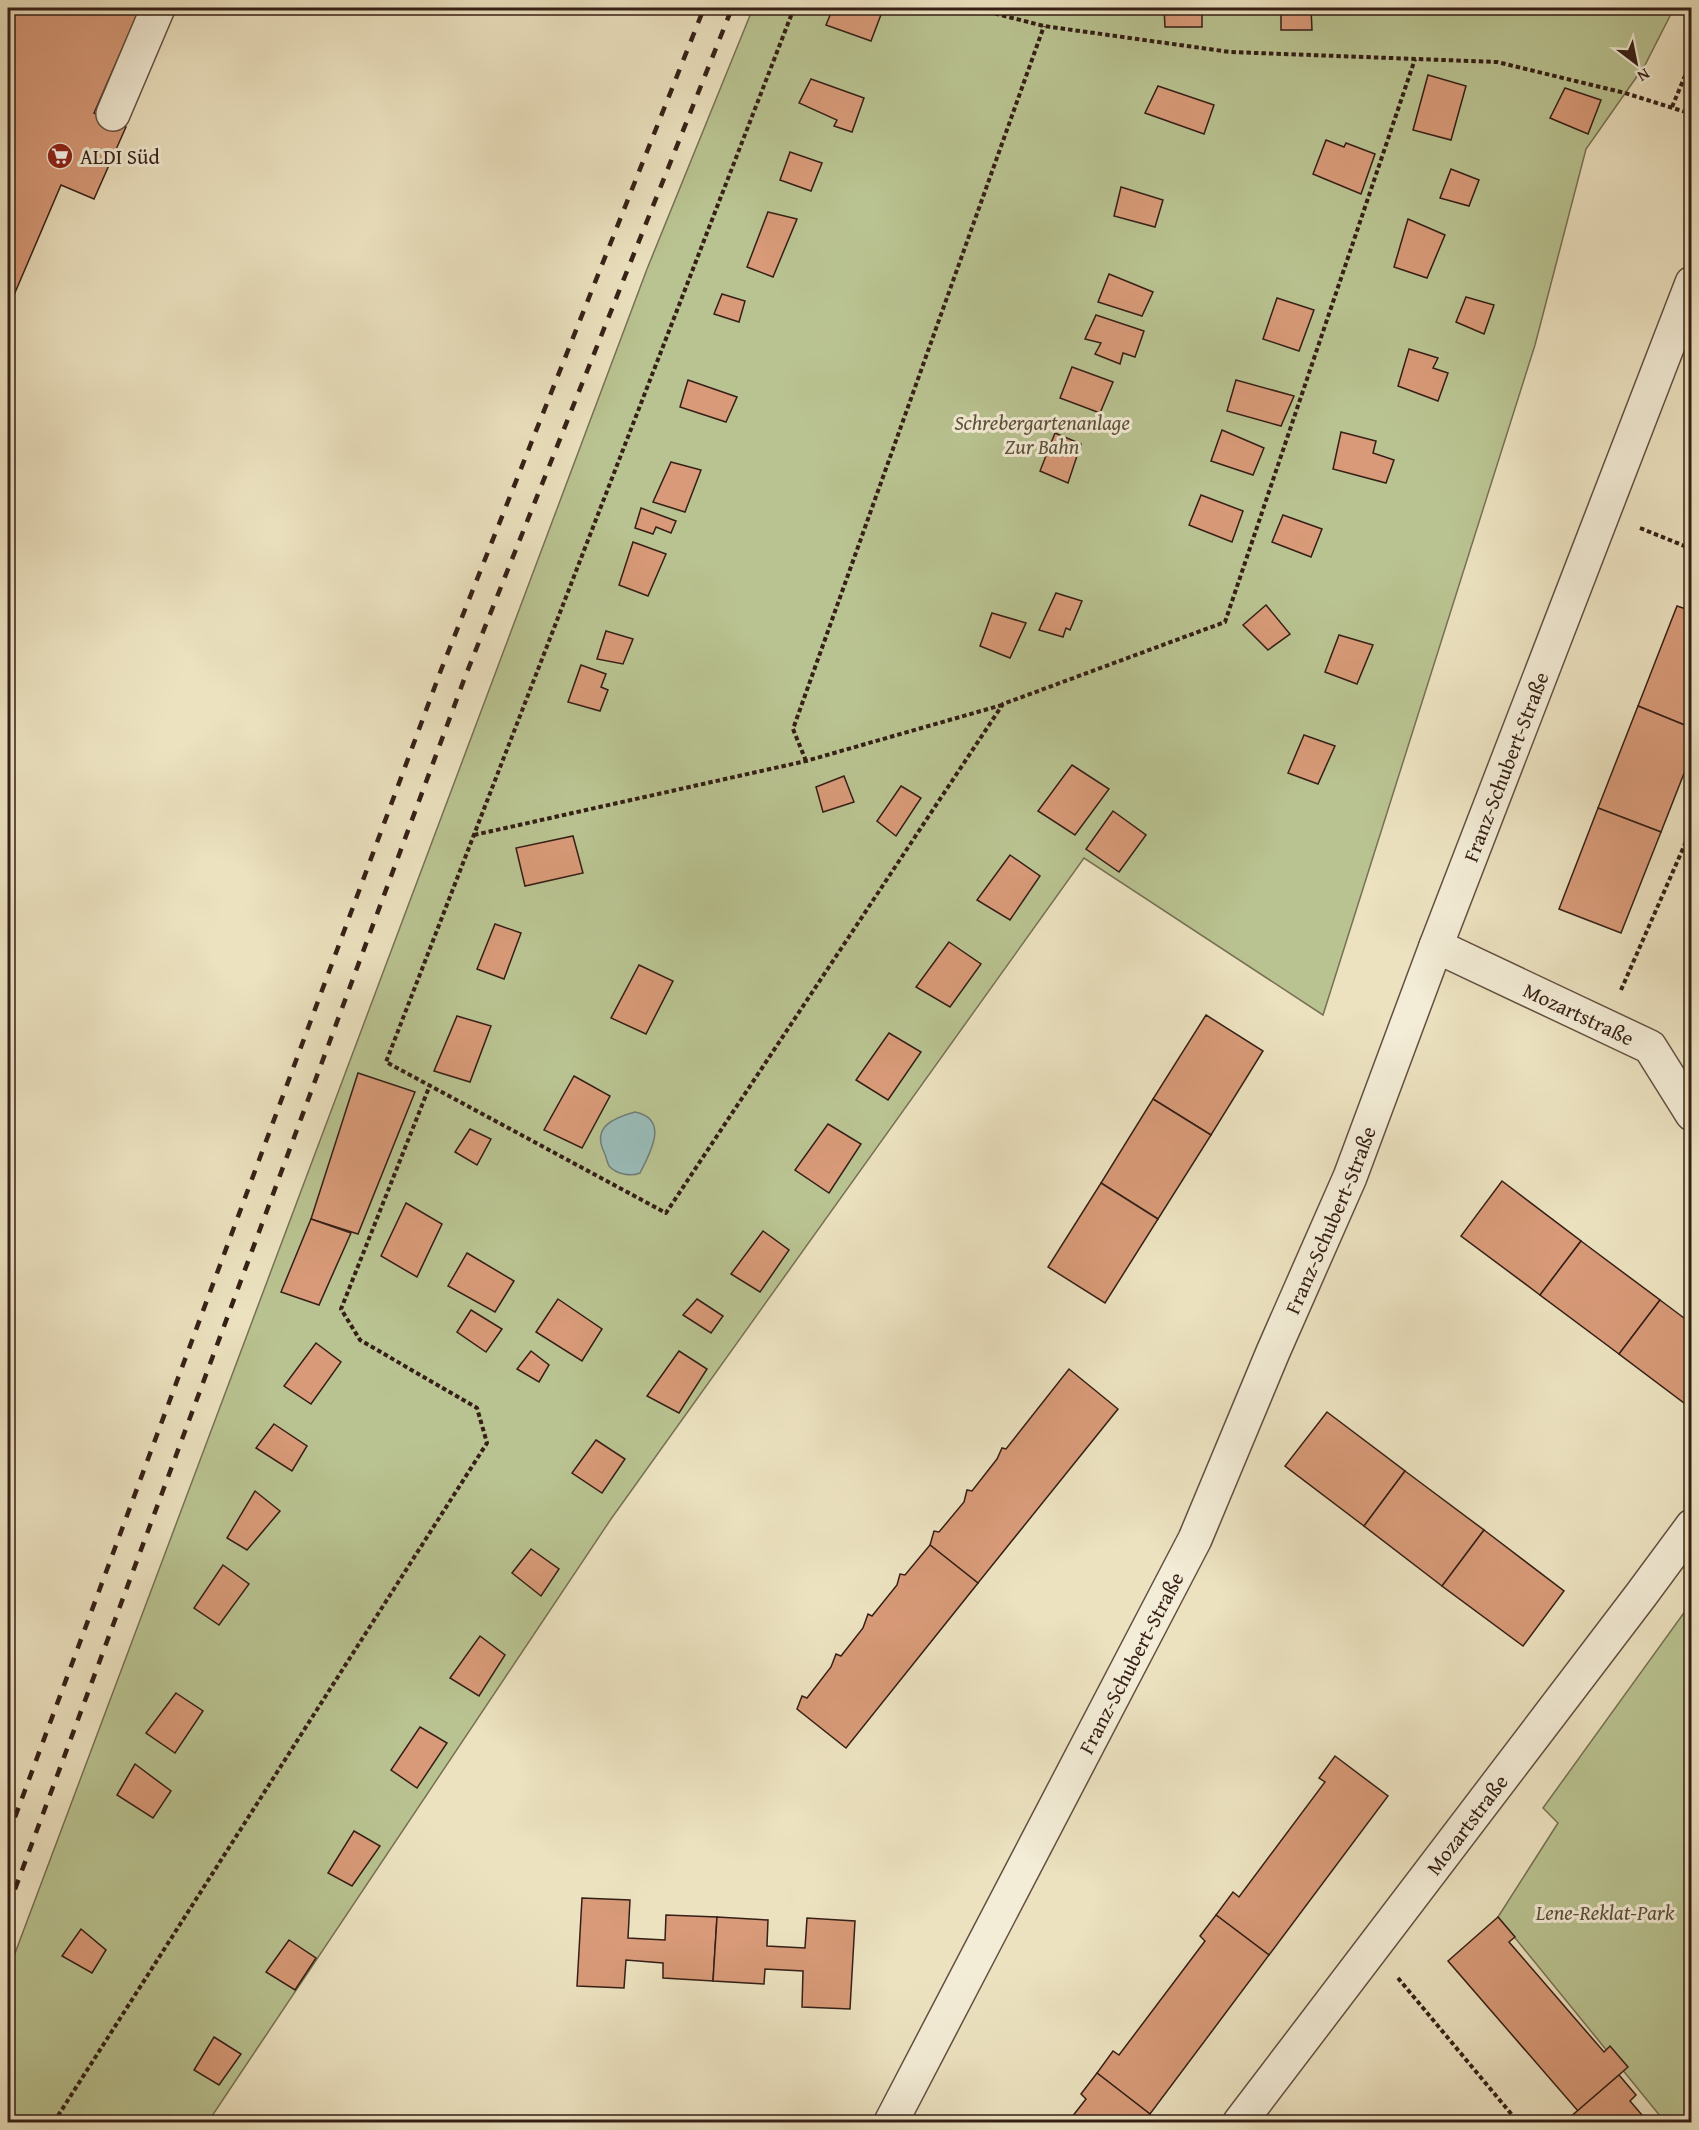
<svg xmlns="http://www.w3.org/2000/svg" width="1699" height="2130" font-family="'Gentium Book Plus',serif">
<rect width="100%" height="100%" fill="#ece2c0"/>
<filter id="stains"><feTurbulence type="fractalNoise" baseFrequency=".00333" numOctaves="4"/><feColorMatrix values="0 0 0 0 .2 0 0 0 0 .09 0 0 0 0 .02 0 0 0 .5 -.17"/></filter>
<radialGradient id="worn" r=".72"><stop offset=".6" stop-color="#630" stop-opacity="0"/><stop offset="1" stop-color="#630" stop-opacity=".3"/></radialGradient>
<g fill="#b9c391" stroke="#777154" stroke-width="1.5">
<path d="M753,8H1674L1645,65L1586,149L1535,345L1323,1015L1084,858L611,1519L208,2122H8V1972L647,269Z"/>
<path d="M1691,1603V2122H1665L1498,1917L1558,1823L1543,1808Z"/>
</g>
<path fill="#9abcb9" stroke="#727d78" stroke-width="1.5" d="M635,1112C670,1119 650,1153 640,1173C631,1177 616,1174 609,1166C607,1162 606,1156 604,1152C592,1127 613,1118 635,1112Z"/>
<g fill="#d89a78" stroke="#351f16" stroke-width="1.5">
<path d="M8,8H140L94,113L126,127L94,199L61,185L8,309Z"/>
<path d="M833,8H870L882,12L871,41L826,25Z"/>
<path d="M1164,8H1202V27H1165Z"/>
<path d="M1281,8H1311L1312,30H1281Z"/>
<path d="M1428,75L1466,86L1451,140L1413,130Z"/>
<path d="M811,79L864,98L852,132L834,126L837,120L799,103Z"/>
<path d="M1158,86L1214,105L1204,134L1145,113Z"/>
<path d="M1565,88L1601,100L1588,134L1550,118Z"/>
<path d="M1326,140L1344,147L1346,143L1375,154L1361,194L1313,174Z"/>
<path d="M790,152L822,163L811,191L780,180Z"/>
<path d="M1451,169L1479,180L1469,206L1440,198Z"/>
<path d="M1121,187L1163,200L1155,227L1114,216Z"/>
<path d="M768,212L797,219L773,277L747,267Z"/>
<path d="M1408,219L1445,235L1427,278L1394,267Z"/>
<path d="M1109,274L1153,292L1142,316L1098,302Z"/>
<path d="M722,294L745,301L739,322L714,314Z"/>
<path d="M1466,297L1494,305L1484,334L1456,322Z"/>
<path d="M1277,298L1314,310L1299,351L1263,339Z"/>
<path d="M1096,315L1144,331L1135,357L1123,353L1120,364L1095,354L1101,343L1085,339Z"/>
<path d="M1409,349L1438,358L1433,368L1448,373L1438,401L1398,386Z"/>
<path d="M1072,367L1113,382L1100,413L1060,398Z"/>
<path d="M688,380L737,397L726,422L680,407Z"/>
<path d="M1236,380L1294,396L1281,426L1227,411Z"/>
<path d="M1222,430L1264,448L1253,475L1211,461Z"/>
<path d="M1341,432L1376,441L1373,453L1394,460L1386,483L1333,469Z"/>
<path d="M1055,433L1081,444L1068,483L1040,471Z"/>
<path d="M671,462L701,470L685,512L653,502Z"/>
<path d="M1201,495L1243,511L1232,542L1189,525Z"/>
<path d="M641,508L676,521L671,533L656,527L653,534L635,528Z"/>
<path d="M1283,515L1322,529L1311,557L1272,542Z"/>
<path d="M633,542L666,554L648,596L619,585Z"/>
<path d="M1056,593L1082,601L1070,630L1066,628L1063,637L1039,630Z"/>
<path d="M1266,605L1290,634L1268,650L1243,625Z"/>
<path d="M1677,606L1692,611V728L1638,706Z"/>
<path d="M992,613L1026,623L1010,658L980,646Z"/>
<path d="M606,631L633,639L623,664L597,659Z"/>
<path d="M1339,635L1373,645L1357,684L1325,672Z"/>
<path d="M581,665L606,674L601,687L608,690L600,711L568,702Z"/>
<path d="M1638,706L1692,728V753L1661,832L1598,808Z"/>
<path d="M1304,735L1335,746L1318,784L1288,773Z"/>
<path d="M1072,765L1109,789L1075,835L1038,811Z"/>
<path d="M844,776L854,802L823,812L816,787Z"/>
<path d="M901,786L921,798L896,836L877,821Z"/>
<path d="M1598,808L1661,832L1621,933L1559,909Z"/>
<path d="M1113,811L1146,835L1119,872L1086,849Z"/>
<path d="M573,836L583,873L525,886L516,848Z"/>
<path d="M1010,855L1040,876L1010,920L977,900Z"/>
<path d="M495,924L521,933L504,979L477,969Z"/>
<path d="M949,942L981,964L950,1007L916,987Z"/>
<path d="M639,965L673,981L646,1034L611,1018Z"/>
<path d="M1206,1015L1263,1051L1211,1135L1153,1099Z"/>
<path d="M457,1016L491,1026L470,1082L434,1071Z"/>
<path d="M889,1033L921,1052L888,1100L856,1080Z"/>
<path d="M358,1073L415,1092L358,1234L311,1219Z"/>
<path d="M574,1076L610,1096L582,1148L544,1130Z"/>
<path d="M1153,1099L1211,1135L1158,1219L1101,1183Z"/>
<path d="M828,1124L861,1144L829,1193L795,1170Z"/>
<path d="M470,1129L491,1139L477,1165L455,1152Z"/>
<path d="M1502,1181L1581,1241L1540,1295L1461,1236Z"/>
<path d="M1101,1183L1158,1219L1105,1303L1048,1267Z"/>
<path d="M406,1203L442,1224L417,1277L381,1256Z"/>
<path d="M311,1219L351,1233L319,1305L281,1292Z"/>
<path d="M763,1231L789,1250L760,1292L731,1274Z"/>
<path d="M1581,1241L1660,1300L1619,1354L1540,1295Z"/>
<path d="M467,1253L514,1281L495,1312L448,1286Z"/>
<path d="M558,1299L602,1329L582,1361L536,1332Z"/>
<path d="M697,1299L723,1316L711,1333L683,1315Z"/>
<path d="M1660,1300L1692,1324V1409L1619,1354Z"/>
<path d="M471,1310L502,1329L486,1352L457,1332Z"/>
<path d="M316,1343L341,1362L311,1404L284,1386Z"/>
<path d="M531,1351L549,1365L539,1382L517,1369Z"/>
<path d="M679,1351L707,1369L679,1413L647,1396Z"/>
<path d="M1069,1369L1118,1409L978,1583L930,1545L934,1531L939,1532L964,1502L967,1490L972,1491L997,1459L1002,1448L1006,1449Z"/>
<path d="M1327,1412L1405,1471L1364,1526L1285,1466Z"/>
<path d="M274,1424L307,1446L292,1471L256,1448Z"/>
<path d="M596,1440L625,1459L602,1493L572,1473Z"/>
<path d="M1405,1471L1484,1530L1442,1586L1364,1526Z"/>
<path d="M255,1491L280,1511L247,1550L227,1538Z"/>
<path d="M1484,1530L1564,1591L1523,1646L1442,1586Z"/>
<path d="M930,1545L978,1583L846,1748L797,1709L802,1696L807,1698L831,1667L836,1654L841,1656L863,1628L868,1614L872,1616L897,1585L900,1574L905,1575Z"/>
<path d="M531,1549L559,1569L541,1596L512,1573Z"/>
<path d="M223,1565L249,1584L219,1625L194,1608Z"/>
<path d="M480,1636L505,1655L479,1696L450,1678Z"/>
<path d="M176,1693L203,1711L175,1753L146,1733Z"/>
<path d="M420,1727L447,1743L417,1788L391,1770Z"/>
<path d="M1335,1756L1388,1796L1269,1955L1216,1915L1233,1892L1239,1897L1325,1782L1319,1778Z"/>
<path d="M135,1764L171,1791L153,1818L117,1795Z"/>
<path d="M354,1831L380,1846L352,1886L328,1873Z"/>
<path d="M582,1898L630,1900L628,1938L665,1940L666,1915L717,1917L713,1981L663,1978V1963L626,1960L624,1988L577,1986Z"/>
<path d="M1216,1915L1269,1955L1150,2114L1097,2073L1113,2051L1119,2055L1205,1941L1200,1936Z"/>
<path d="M717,1917L768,1920L767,1946L805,1948L807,1918L855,1921L850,2009L802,2007L803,1971L765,1969L764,1984L713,1981Z"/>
<path d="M1498,1917L1515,1937L1509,1942L1604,2052L1610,2046L1628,2067L1578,2111L1448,1961Z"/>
<path d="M81,1929L106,1950L92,1973L62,1956Z"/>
<path d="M289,1940L316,1958L295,1990L266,1972Z"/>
<path d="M214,2037L241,2054L219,2085L194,2070Z"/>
<path d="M1097,2073L1150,2114L1143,2122H1068L1086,2099L1081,2094Z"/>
<path d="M1619,2075L1636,2095L1630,2101L1648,2122H1570L1568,2119Z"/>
<path d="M169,2116L180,2122H164Z"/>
</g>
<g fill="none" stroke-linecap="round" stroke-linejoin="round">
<g stroke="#635040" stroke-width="36">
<g id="minor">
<path d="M113,114L158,8"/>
<path id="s1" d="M1436,946L1650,1047L1692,1114"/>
<path id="s2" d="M891,2122L1195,1539L1273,1352L1350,1177L1436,946L1692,283"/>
<path id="s3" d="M1240,2122L1641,1595L1692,1526"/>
</g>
</g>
<g stroke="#351f16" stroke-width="4" stroke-dasharray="4.5 3" stroke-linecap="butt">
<path d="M794,8L386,1062L666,1213L1003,704L1225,622L1415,59"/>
<path d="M973,8L1044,26L1230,52L1497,62L1625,93L1692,114"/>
<path d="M1672,107L1692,59"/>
<path d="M1640,528L1692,549"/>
<path d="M806,761L793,729L1044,26"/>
<path d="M474,835L806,761L1002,705"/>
<path d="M1621,990L1692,828"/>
<path d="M1398,1978L1518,2122"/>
<path d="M54,2122L487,1443L477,1408L360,1340L341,1309L430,1085"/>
</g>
<use href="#minor" stroke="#f3ecd6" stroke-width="33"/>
<g stroke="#351f16" stroke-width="4.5" stroke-dasharray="10 10" stroke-linecap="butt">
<path d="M8,1836L441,670L704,8"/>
<path d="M8,1908L465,677L732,8"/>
</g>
</g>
<defs>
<g id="supermarket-disc" transform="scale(1.35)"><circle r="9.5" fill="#8f2418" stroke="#f3ecd6"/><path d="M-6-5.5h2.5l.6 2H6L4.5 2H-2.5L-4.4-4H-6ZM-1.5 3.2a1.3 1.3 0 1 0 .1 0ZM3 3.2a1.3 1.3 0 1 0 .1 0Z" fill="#fff"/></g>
</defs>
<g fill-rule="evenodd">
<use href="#supermarket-disc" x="60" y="156"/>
</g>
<g text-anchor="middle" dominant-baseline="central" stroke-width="6" stroke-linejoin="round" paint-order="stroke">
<g font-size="21" fill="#351f16" stroke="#f3ecd6" text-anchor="start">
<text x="80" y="156">ALDI Süd</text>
</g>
<g font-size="21" font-style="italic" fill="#5d503b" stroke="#f3ecd6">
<text x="1042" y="422">Schrebergartenanlage<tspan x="1042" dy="24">Zur Bahn</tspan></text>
<text x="1605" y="1912">Lene-Reklat-Park</text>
</g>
<g font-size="21" fill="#351f16" stroke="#f3ecd6">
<text stroke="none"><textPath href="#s2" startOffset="1490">Franz-Schubert-Straße</textPath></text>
<text stroke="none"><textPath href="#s1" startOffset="158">Mozartstraße</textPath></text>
<text stroke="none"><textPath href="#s2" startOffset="1004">Franz-Schubert-Straße</textPath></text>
<text stroke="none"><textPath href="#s2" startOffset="518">Franz-Schubert-Straße</textPath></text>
<text stroke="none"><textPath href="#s3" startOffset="374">Mozartstraße</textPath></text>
</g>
</g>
<rect width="1699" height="2130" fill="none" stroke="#ece2c0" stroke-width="30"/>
<rect x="9" y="9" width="1681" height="2112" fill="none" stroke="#351f16" stroke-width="3"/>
<rect x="15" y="15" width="1669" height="2100" fill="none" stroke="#351f16" stroke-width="1.5"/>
<g transform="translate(1636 63) rotate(148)" stroke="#f3ecd6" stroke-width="4.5" paint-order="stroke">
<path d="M0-4.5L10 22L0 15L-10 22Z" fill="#351f16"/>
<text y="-9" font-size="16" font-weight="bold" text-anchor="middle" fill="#351f16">N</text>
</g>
<rect width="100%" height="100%" filter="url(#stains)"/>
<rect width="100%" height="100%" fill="url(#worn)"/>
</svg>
